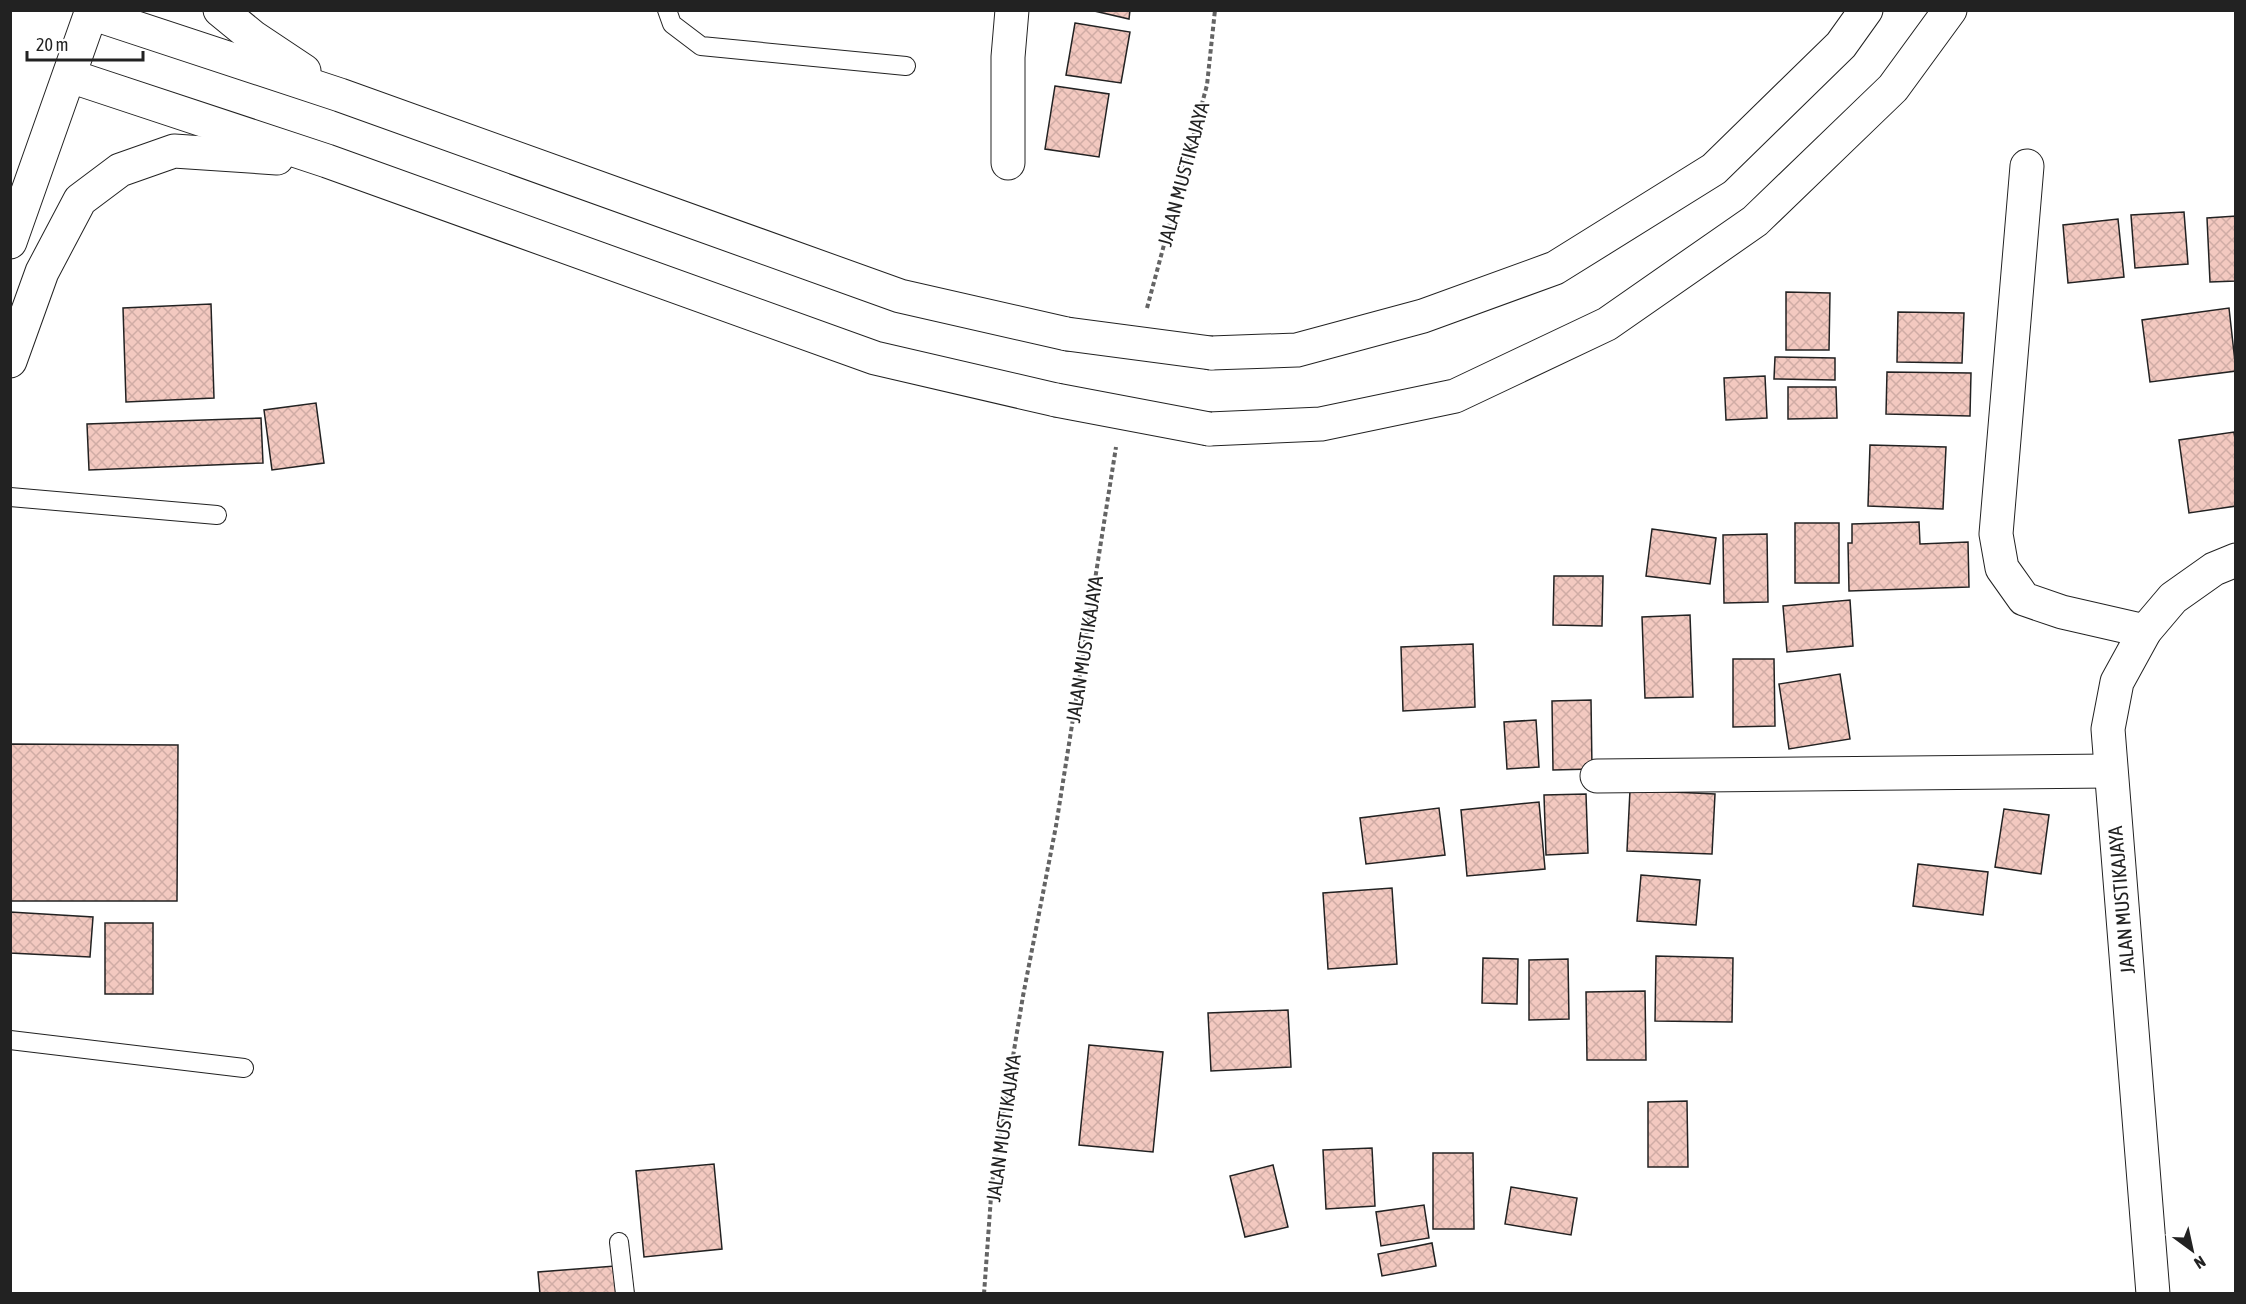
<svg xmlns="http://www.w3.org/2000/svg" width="2246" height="1304" font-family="'Asap Condensed',sans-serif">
<defs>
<pattern id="building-cross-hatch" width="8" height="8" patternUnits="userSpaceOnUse" patternTransform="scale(1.5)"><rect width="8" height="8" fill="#f3c9c0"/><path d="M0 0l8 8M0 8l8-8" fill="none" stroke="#d0aca5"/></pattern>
</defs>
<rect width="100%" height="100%" fill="#fff"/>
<g fill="url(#building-cross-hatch)" stroke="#222" stroke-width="1.5">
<path d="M1090,10H1130L1129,19Z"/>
<path d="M1075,23L1130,32L1121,83L1066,75Z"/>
<path d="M1055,86L1109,94L1099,157L1045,149Z"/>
<path d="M2184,212L2188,264L2135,268L2131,215Z"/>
<path d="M2236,216V281L2210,282L2207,218Z"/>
<path d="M2118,219L2124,277L2068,283L2063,225Z"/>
<path d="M1786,292L1830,293L1829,350H1786Z"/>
<path d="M211,304L214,398L126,402L123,308Z"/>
<path d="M2229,308L2236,371L2150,382L2142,320Z"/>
<path d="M1898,312L1964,313L1962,363L1897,362Z"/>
<path d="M1775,357L1835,358V380L1774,379Z"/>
<path d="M1887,372L1971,373L1970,416L1886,414Z"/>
<path d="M1765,376L1767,418L1726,420L1724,378Z"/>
<path d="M1788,387H1836L1837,418L1788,419Z"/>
<path d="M316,403L324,463L272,470L264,410Z"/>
<path d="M261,418L263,463L89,470L87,424Z"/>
<path d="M2234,432L2236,446V506L2189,513L2179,440Z"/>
<path d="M1870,445L1946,447L1943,509L1868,506Z"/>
<path d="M1919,522L1920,544L1968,542L1969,587L1849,591L1848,543H1852V524Z"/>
<rect x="1795" y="523" width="44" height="60"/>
<path d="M1652,529L1716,538L1710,584L1646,576Z"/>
<path d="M1767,534L1768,602L1724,603L1723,535Z"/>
<path d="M1554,576H1603L1602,626L1553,625Z"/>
<path d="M1850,600L1853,646L1787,652L1783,606Z"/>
<path d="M1690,615L1693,697L1645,698L1642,617Z"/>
<path d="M1473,644L1475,707L1403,711L1401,647Z"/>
<path d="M1733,659H1774L1775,726L1733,727Z"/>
<path d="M1840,674L1850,739L1789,749L1779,684Z"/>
<path d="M1591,700L1592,769L1553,770L1552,701Z"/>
<path d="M1536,720L1539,767L1507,769L1504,722Z"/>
<path d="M10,744L178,745L177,901H10Z"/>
<path d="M1630,790L1715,794L1712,854L1627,851Z"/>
<path d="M1586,794L1588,853L1546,855L1544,795Z"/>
<path d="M1539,802L1545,869L1467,876L1461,810Z"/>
<path d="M1439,808L1445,855L1366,864L1360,818Z"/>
<path d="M2004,809L2049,815L2041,874L1995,867Z"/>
<path d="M1918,864L1988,872L1983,915L1913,906Z"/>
<path d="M1641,875L1700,880L1696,925L1637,921Z"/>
<path d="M1392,888L1397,964L1328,969L1323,893Z"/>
<path d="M10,912L93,917L90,957L10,953Z"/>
<rect x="105" y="923" width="48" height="71"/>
<path d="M1656,956L1733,958L1732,1022L1655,1021Z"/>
<path d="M1483,958L1518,959L1517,1004L1482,1003Z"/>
<path d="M1568,959L1569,1019L1529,1020V960Z"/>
<path d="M1645,991L1646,1060H1587L1586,992Z"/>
<path d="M1288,1010L1291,1067L1211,1071L1208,1013Z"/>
<path d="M1089,1045L1163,1052L1153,1152L1079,1145Z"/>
<path d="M1687,1101L1688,1167H1648V1102Z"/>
<path d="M1372,1148L1375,1206L1326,1209L1323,1150Z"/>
<path d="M1433,1153H1473L1474,1229H1433Z"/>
<path d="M714,1164L722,1249L644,1257L636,1171Z"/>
<path d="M1273,1165L1288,1227L1245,1237L1230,1176Z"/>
<path d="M1511,1187L1577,1198L1571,1235L1505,1224Z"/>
<path d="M1424,1205L1429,1238L1381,1246L1376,1212Z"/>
<path d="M1432,1243L1436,1266L1382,1276L1378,1254Z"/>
<path d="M615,1266L618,1294H540L538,1272Z"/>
</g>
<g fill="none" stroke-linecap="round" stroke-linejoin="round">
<g stroke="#222" stroke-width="20">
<g id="service">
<path d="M667,10L672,24L701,46L906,66"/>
<path d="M10,497L217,515"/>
<path d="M10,1040L244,1068"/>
<path d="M619,1242L625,1294"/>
</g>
</g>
<g stroke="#222" stroke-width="35">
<g id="minor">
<path d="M1008,163V57L1012,10"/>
<path d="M2027,166L1996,534L2002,568L2024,599L2062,612L2145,631"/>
<path d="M1597,776L2110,771"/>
</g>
</g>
<g stroke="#222" stroke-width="35">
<path id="tertiary" d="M2153,1294L2108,729L2117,682L2145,631L2173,598L2214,569L2236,560"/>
</g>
<g stroke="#222" stroke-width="35">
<path id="secondary" d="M10,242L92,10"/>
</g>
<g stroke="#222" stroke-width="35">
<g id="motorway">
<path d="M220,10L253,37L304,71"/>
<path d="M91,13L340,95L900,296L1067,334"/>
<path d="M70,76L327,161L875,358L1056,400"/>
<path d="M1211,353L1297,350L1423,316L1555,268L1714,169L1841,45L1866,10"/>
<path d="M10,361L42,272L80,200L120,170L174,151L277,158"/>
<path d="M1209,429L1321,424L1455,396L1607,324L1755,221L1893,88L1950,10"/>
</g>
</g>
<g stroke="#646464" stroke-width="4" stroke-dasharray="4.5 3" stroke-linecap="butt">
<path d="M1147,308L1207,85L1215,10"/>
<path d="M984,1294L992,1183L1023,996L1056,826L1116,447"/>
</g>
<use href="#service" stroke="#fff" stroke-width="18"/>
<use href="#minor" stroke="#fff" stroke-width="33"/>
<use href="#tertiary" stroke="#fff" stroke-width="33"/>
<use href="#secondary" stroke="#fff" stroke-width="33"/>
<use href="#motorway" stroke="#fff" stroke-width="33"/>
<g stroke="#222" stroke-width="35" stroke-linecap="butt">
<g id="motorway-bridge">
<path d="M1067,334L1211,353"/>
<path d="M1056,400L1209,429"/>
</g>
</g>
<use href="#motorway-bridge" stroke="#fff" stroke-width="33"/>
</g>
<g text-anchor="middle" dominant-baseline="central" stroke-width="4.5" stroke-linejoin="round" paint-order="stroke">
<g font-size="20" fill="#222" stroke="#fff">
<text transform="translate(1183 174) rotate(-75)">JALAN MUSTIKAJAYA</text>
<text transform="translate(1084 649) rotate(-81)">JALAN MUSTIKAJAYA</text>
<text transform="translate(2121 900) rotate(-95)">JALAN MUSTIKAJAYA</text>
<text transform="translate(1003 1128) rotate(-82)">JALAN MUSTIKAJAYA</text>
</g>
</g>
<rect width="2246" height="1304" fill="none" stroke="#222222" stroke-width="24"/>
<g transform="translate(2192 1250) rotate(147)" stroke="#ffffff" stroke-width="4.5" paint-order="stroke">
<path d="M0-4.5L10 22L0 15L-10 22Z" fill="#222222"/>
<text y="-9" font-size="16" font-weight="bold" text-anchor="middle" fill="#222222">N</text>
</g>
<path d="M27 51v9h116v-9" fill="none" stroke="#222222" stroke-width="3"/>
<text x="36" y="51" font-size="18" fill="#222222" stroke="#ffffff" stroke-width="4.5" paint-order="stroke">20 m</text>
</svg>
